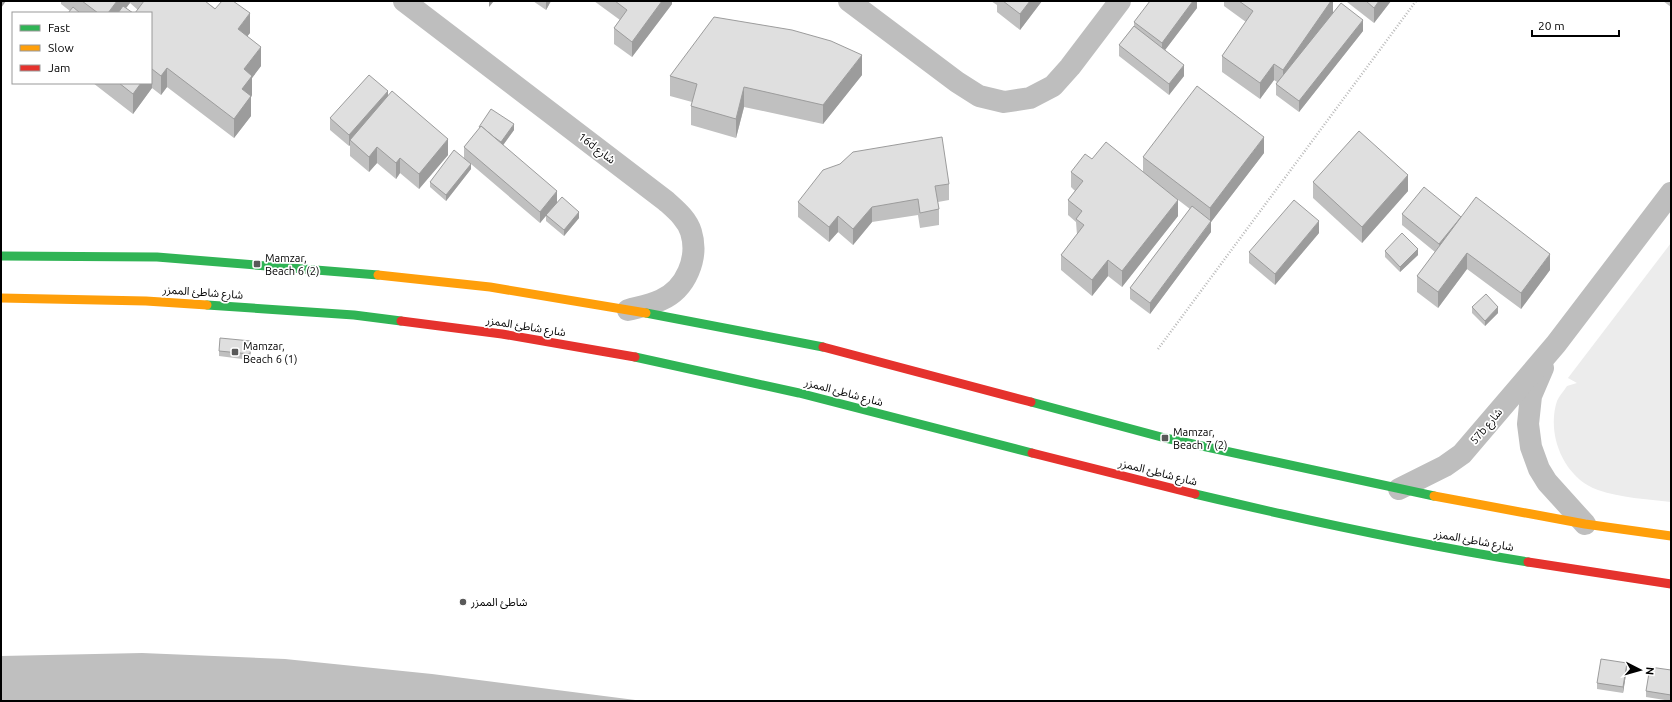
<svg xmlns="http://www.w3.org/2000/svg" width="1672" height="702" font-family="Ubuntu,'Noto Sans Arabic',sans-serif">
<rect width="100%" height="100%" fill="#fff"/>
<path fill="#ececec" d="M1671,243V502C1647,499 1621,498 1598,490C1564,478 1546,435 1557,401C1559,396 1564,391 1567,386L1577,383L1568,378Z"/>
<path fill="#bfbfbf" d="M142,653L285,659L432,674L643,701H1V656Z"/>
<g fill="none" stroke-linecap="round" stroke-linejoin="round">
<path stroke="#b9b9b9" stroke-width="2.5" stroke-dasharray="1 2" stroke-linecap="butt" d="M1158,349L1416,1"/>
<g stroke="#bebebe" stroke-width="22">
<path d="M404,1L666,201C676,210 687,219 691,232C699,258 686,289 661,300C651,305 639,307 628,310"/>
<path d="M849,1L957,82L979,96L1004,102L1030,98L1053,86L1070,67L1120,1"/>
<path d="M1543,368L1531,396L1528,424L1531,447L1539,469L1547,482L1585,524"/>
<path d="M1399,489L1445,466L1462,454L1556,344L1671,193"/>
</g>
<g stroke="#30b455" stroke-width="9">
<path d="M1,256L157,257L378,275"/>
<path d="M207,305L354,315L401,321"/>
<path d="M646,313L823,347"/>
<path d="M635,357L799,393L1032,453"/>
<path d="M1031,402L1165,438L1434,496"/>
<path d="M1195,494C1305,520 1416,544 1528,562"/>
</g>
<g stroke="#ff9f0a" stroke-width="9">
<path d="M378,275L490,287L646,313"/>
<path d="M1,298L146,301L207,305"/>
<path d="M1434,496L1585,524L1671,536"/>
</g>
<g stroke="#e5322d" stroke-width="9">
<path d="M401,321L502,334L635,357"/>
<path d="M823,347L1031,402"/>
<path d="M1032,453L1195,494"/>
<path d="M1528,562L1671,584"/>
</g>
</g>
<g fill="#c0c0c0">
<path d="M61,1H205L250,33L247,36L261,66L252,78V95L251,97V116L234,138L167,87L161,95L152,88L133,114L93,83H151L138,10L130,3L126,8L133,13H68L70,11L61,4Z"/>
<path d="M533,1H551L546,10Z"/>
<path d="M594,1H672V4L632,57L614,44V28L620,20Z"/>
<path d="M991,1H1042L1020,30L997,12V5Z"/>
<path d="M1197,1V8L1165,50L1184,76L1169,95L1119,56V45L1134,26V22Z"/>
<path d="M1224,1H1333V12L1363,31L1299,112L1276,95V84L1277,82L1274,80L1260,99L1222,72V56L1246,22L1224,6Z"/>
<path d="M1347,1H1391L1374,23L1347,2Z"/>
<path d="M1663,1H1671V7Z"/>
<path d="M862,75L823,124L744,107L736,138L691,125V106L692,102L670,96V76Z"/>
<path d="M388,96L448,155L419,189L400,173L396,179L377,163L369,172L350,156V145L349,146L330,130V118Z"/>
<path d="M479,127L514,130L503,145L557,202L579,218L564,236L546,221V215L540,223L471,164V169L446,201L430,187V182L464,158V147L479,129Z"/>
<path d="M1264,153L1211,222V232L1150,314L1130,299V288L1190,209L1160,186L1178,216L1122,287L1108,276L1092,296L1061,270V255L1077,235L1076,222L1068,215V200L1075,191L1071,187V172L1092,159L1143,172V157Z"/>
<path d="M1313,182L1408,191L1362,243L1313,198Z"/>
<path d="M949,184V200L938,202L939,209V225L920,228L918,215L872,222L853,245L838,232L829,242L798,217V202Z"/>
<path d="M1402,214L1461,217L1550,270L1521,309L1467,269L1438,308L1417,292V276L1435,252L1402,225Z"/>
<path d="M1319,233L1275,285L1249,263V252Z"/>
<path d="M1385,251L1418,255L1400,272L1385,257Z"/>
<path d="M1472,307L1498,313L1485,326L1472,313Z"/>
<path d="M251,347L250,360L219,356V351Z"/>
<path d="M1627,668L1623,693L1597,689V683Z"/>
<path d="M1671,670V701L1646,697V691Z"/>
</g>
<g fill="#9c9c9c">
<path d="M1,1H6L1,8Z"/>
<path d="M117,1H130V3L122,13H108Z"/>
<path d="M489,1H494L489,7Z"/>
<path d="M546,1H551L546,10Z"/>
<path d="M662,1H672V4L632,57V42Z"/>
<path d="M1030,1H1042L1020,30V14Z"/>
<path d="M1193,1H1197V8L1162,54V43Z"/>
<path d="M1331,1H1333V14L1283,86V70Z"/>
<path d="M1379,1H1391L1374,23V8Z"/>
<path d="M250,13V33L238,48V29Z"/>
<path d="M1363,20V31L1299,112V101Z"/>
<path d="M261,47V66L252,78V95L251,97V116L234,138V119L242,89L244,69Z"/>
<path d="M862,55V75L823,124V105Z"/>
<path d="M1274,64V80L1260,99V83Z"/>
<path d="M1184,65V76L1169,95V84Z"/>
<path d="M167,68V87L161,95V76Z"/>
<path d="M152,69V88L133,114V94L141,83H151V70Z"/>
<path d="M744,87V107L736,138V119Z"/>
<path d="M388,91V102L350,140V145L349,146V135Z"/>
<path d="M514,124V130L501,148V142Z"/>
<path d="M1264,137V153L1211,222V232L1150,314V303L1210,223V208Z"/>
<path d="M448,139V155L419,189V174Z"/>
<path d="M377,147V163L369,172V157Z"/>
<path d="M400,158V173L396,179V163Z"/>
<path d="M471,164V169L446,201V195Z"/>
<path d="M1408,175V191L1362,243V227Z"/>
<path d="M557,191V203L540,223V212Z"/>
<path d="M1178,200V216L1122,287V271Z"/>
<path d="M872,207V222L853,245V229Z"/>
<path d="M579,212V218L564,236V230Z"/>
<path d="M838,216V232L829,242V227Z"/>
<path d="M1461,217L1439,255V244Z"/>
<path d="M1319,221V233L1275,285V274Z"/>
<path d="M1418,249V255L1400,272V267Z"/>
<path d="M1467,253V269L1438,308V292Z"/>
<path d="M1550,254V270L1521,309V293Z"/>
<path d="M1108,260V276L1092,296V280Z"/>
<path d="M1498,307V313L1485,326V321Z"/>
<path d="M1627,663V668L1623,693V687Z"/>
</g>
<g fill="#dfdfdf" stroke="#9c9c9c">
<path d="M82,1H117L108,13H98Z"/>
<path d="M144,1H205L215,9L222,1H233L250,13L238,29L261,47L244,69L252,76L242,89L251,96L234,119L167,68L161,76L152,69L151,70V13H135Z"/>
<path d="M615,1H662L632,42L614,28L627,10Z"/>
<path d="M1003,1H1030L1020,14Z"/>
<path d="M1150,1H1193L1162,43L1134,22Z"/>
<path d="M1239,1H1331L1283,70L1274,64L1260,83L1222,56L1253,11Z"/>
<path d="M1366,1H1379L1374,8Z"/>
<path d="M1341,3L1363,20L1299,101L1276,84Z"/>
<path d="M123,6L133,13H118Z"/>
<path d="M73,7L80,13H68Z"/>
<path d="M714,17L792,30L831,41L862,55L823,105L744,87L736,119L691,106L697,84L670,76Z"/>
<path d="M1134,26L1184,65L1169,84L1119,45Z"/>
<path d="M369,75L388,91L349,135L330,118Z"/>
<path d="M119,83H141L133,94Z"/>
<path d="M1197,86L1264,137L1210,208L1143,157Z"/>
<path d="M392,91L448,139L419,174L400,158L396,163L377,147L369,157L350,140Z"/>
<path d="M491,109L514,124L501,142L494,137L481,126L480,128L479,127Z"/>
<path d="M481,126L557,191L540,212L464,147Z"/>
<path d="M1359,131L1408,175L1362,227L1313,182Z"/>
<path d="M942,137L949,184L935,186L939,209L920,213L918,199L872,207L853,229L838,216L829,227L798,202L823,170L840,164L853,152Z"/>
<path d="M1106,142L1178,200L1122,271L1108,260L1092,280L1061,255L1084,225L1076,219L1082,211L1068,200L1083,181L1071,172L1085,154L1092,159Z"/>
<path d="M454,150L471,164L446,195L430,182Z"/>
<path d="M1424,187L1461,217L1439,244L1402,214Z"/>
<path d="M562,197L579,212L564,230L546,215Z"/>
<path d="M1476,197L1550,254L1521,293L1467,253L1438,292L1417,276Z"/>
<path d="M1294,200L1319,221L1275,274L1249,252Z"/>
<path d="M1192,206L1211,221L1150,303L1130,288Z"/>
<path d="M1402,233L1418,249L1400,267L1385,251Z"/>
<path d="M1486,294L1498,307L1485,321L1472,307Z"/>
<path d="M220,338L251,341L250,354L219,351Z"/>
<path d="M1601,659L1627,663L1623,687L1597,683Z"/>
<path d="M1650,667L1671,670V695L1646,691Z"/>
</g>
<g fill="#595959" stroke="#fff" stroke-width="1.5">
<rect x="253" y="260" width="8" height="8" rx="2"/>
<rect x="231" y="348" width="8" height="8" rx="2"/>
<rect x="1161" y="434" width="8" height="8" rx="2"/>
<circle cx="463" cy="602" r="4"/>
</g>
<g text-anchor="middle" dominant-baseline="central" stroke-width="3.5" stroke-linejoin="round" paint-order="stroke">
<g font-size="11" fill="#000" stroke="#fff">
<text transform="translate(597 148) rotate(37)">16d شارع</text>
<text transform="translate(203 292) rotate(4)">شارع شاطئ الممزر</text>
<text transform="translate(526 326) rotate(9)">شارع شاطئ الممزر</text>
<text transform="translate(844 392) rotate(15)">شارع شاطئ الممزر</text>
<text transform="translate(1486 426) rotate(-50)">57b شارع</text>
<text transform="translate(1158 472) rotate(14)">شارع شاطئ الممزر</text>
<text transform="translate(1474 540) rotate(10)">شارع شاطئ الممزر</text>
</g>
<g font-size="11" fill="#000" stroke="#fff" text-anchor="start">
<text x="265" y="258">Mamzar,<tspan x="265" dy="13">Beach 6 (2)</tspan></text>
<text x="243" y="346">Mamzar,<tspan x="243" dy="13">Beach 6 (1)</tspan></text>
<text x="1173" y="432">Mamzar,<tspan x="1173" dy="13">Beach 7 (2)</tspan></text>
<text x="471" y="602">شاطئ الممزر</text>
</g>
</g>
<rect width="1672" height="702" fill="none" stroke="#000000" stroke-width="4"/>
<rect x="12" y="12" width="140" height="72" fill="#ffffff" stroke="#999999"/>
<rect x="20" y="25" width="20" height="6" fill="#30b455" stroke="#999999"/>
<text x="48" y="32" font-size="12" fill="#000000">Fast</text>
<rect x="20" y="45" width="20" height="6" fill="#ff9f0a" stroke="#999999"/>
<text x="48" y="52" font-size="12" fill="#000000">Slow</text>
<rect x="20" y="65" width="20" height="6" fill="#e5322d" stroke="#999999"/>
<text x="48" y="72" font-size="12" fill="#000000">Jam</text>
<g transform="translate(1640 670) rotate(96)" stroke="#ffffff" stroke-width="3" paint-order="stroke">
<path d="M0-3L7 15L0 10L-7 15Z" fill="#000000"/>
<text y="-6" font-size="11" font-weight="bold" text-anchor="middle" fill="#000000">N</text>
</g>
<path d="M1532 30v6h87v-6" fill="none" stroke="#000000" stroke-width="2"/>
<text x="1538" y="30" font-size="12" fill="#000000" stroke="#ffffff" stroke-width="3" paint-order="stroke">20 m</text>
</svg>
